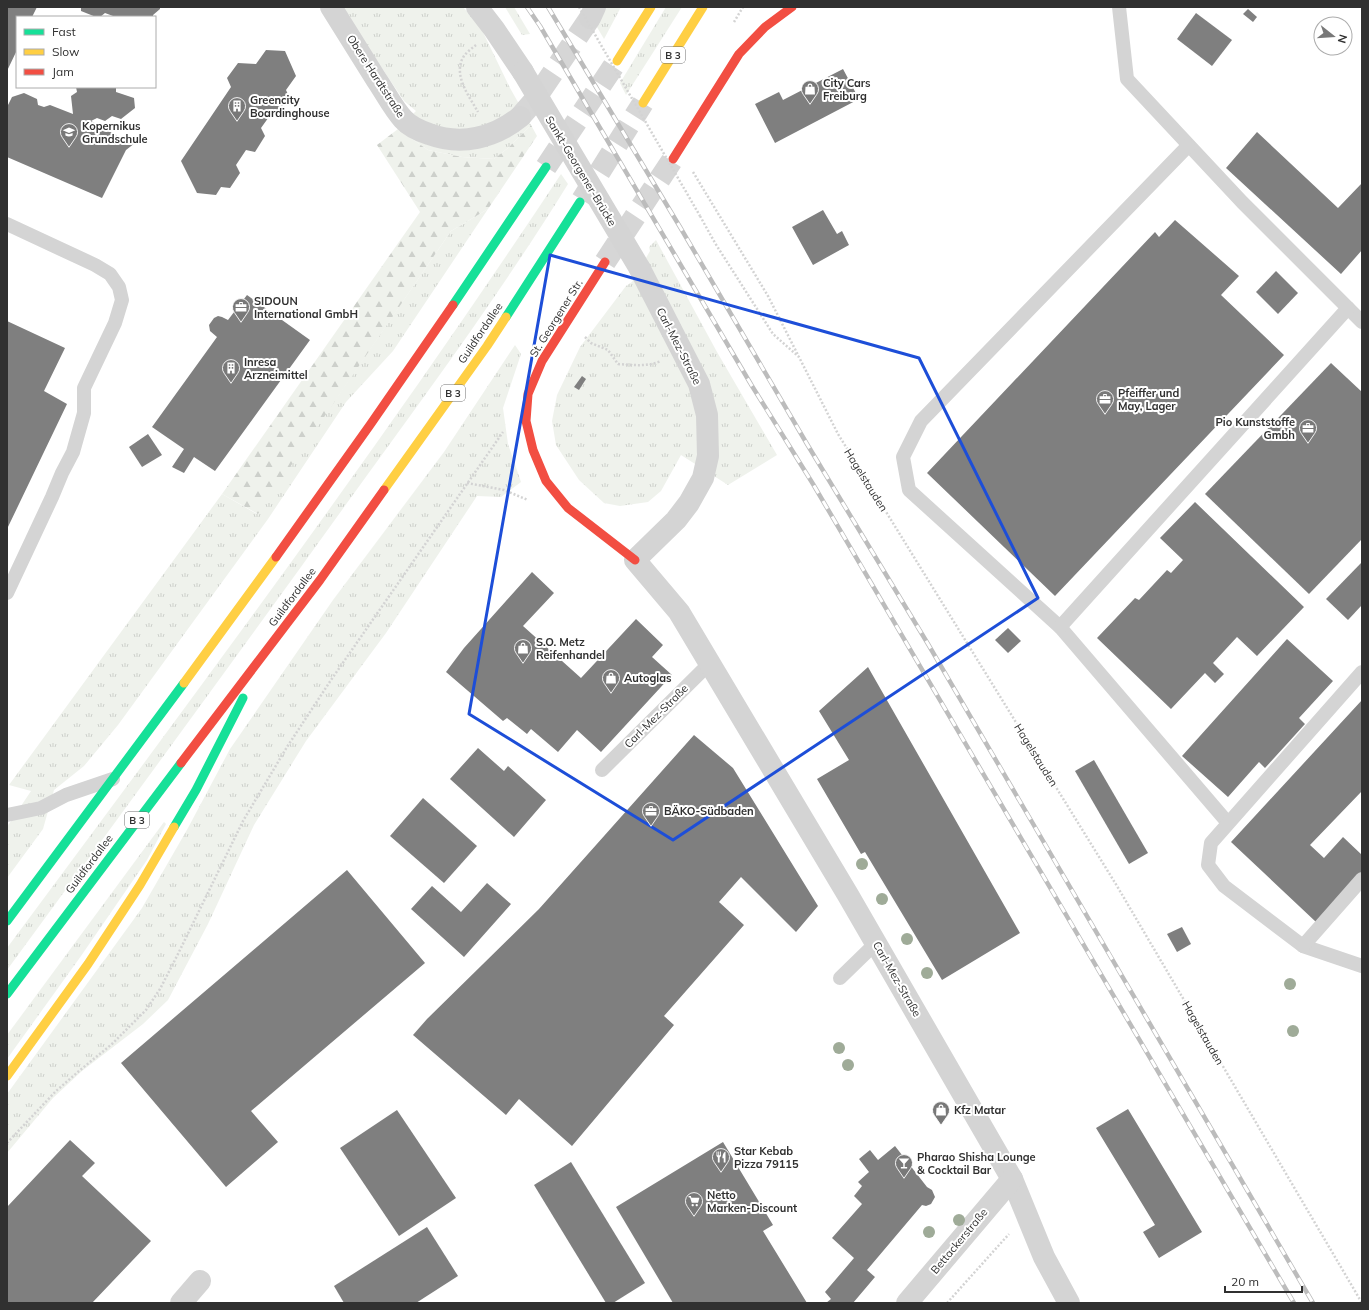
<svg xmlns="http://www.w3.org/2000/svg" width="1369" height="1310" font-family="Mulish,sans-serif">
<defs>
<pattern id="grass-tufts" width="24" height="20" patternUnits="userSpaceOnUse"><rect width="24" height="20" fill="#eff2ec"/><path d="M3 7l-1-3M5 7V3M7 7l1-3M15 17l-1-3M17 17v-4M19 17l1-3" fill="none" stroke="#cdd0cb"/></pattern>
<pattern id="forest-firs" width="22" height="20" patternUnits="userSpaceOnUse"><rect width="22" height="20" fill="#eff2ec"/><path d="M5 1l3.5 6h-7zM16 11l3.5 6h-7z" fill="#cdd0cb"/></pattern>
</defs>
<rect width="100%" height="100%" fill="#fff"/>
<g fill="url(#grass-tufts)">
<path d="M341,7H463L480,26L510,88L531,125L508,148L494,159L462,157L428,150L398,129L416,111L404,101Z"/>
<path d="M505,7H514L530,34L522,35Z"/>
<path d="M585,7H621L604,39Z"/>
<path d="M666,7H682L626,95L620,83Z"/>
<path d="M561,174L568,184C500,294 423,398 347,503C235,659 121,814 7,970V948C196,693 386,439 561,174Z"/>
<path d="M488,209L393,351L346,402L268,519L118,725L84,766L54,790L43,829L7,878V827L31,791L9,785L222,494L257,514L451,231Z"/>
<path d="M656,240L717,352L777,455L728,485L681,455L661,491L648,502L620,506L604,503L579,480L556,445L552,421L557,395L580,347L626,286L632,282L650,251L649,247Z"/>
<path d="M515,345L521,354L503,408L508,444L521,482L501,497L477,496L386,633L306,741L254,825L208,924L168,1000L143,1024L82,1071L53,1098L7,1153V1094L142,908L188,828L230,749L333,600L444,452Z"/>
<path d="M164,822L166,824L147,860L81,956L7,1059V1035Z"/>
</g>
<path fill="url(#forest-firs)" d="M531,125L537,136L488,209L451,231L258,514L222,494L420,212L377,145L398,129L428,150L462,157L494,159L508,148Z"/>
<g fill="#7f7f7f">
<path d="M7,7H37L32,17H17V50L7,71Z"/>
<path d="M81,7H160V9L153,15V17H113V16L105,13L100,17H96L81,11Z"/>
<path d="M1248,9L1257,17L1253,22L1243,14Z"/>
<path d="M1196,13L1232,40L1212,66L1177,39Z"/>
<path d="M266,50L285,51L296,76L286,90L290,99L279,114H271L261,128L265,136L255,152L246,150L236,165L240,173L230,188L221,187L216,195L197,193L181,161L231,87L227,78L238,63L256,64Z"/>
<path d="M843,69L859,99L775,143L755,104L779,92L783,100Z"/>
<path d="M76,87H116V92L134,98L135,108L121,119L112,116L105,121L97,118L91,121L120,137L126,135L133,137L135,143L126,150L102,198L7,157V107L12,97L24,93L37,99L38,105L44,107L50,105L73,114L71,96L77,92Z"/>
<path d="M1257,132L1338,208L1362,183V250L1341,274L1226,168Z"/>
<path d="M823,210L837,234L842,231L849,245L813,265L792,227Z"/>
<path d="M1175,220L1239,276L1221,295L1284,355L1055,596L927,473L1155,232L1159,237Z"/>
<path d="M1276,271L1298,293L1278,314L1256,292Z"/>
<path d="M247,295L310,340L215,471L194,457L184,473L172,467L184,449L152,427L217,337L210,331L209,325L214,318L218,316L222,317L228,320Z"/>
<path d="M7,321L65,348L44,391L67,404L7,529Z"/>
<path d="M1331,363L1362,392V539L1309,594L1205,494Z"/>
<path d="M582,376L586,379L579,390L574,387Z"/>
<path d="M148,434L162,455L142,467L129,447Z"/>
<path d="M1195,502L1304,607L1257,656L1237,637L1213,663L1224,674L1215,683L1205,673L1171,709L1097,638L1135,598L1139,600L1167,570L1171,573L1183,560L1160,538Z"/>
<path d="M1362,562V605L1348,620L1326,599Z"/>
<path d="M532,572L554,593L523,626L581,678L636,619L663,645L652,657L672,675L601,752L577,730L558,752L531,729L527,734L507,718L503,721L446,672L464,648Z"/>
<path d="M1008,628L1021,641L1008,653L995,640Z"/>
<path d="M1287,639L1333,681L1299,718L1305,724L1265,768L1259,762L1228,797L1182,756Z"/>
<path d="M868,667L1020,933L942,980L865,852L861,854L817,779L849,760L819,711Z"/>
<path d="M1362,700V791L1310,845L1324,858L1343,837L1362,855V873L1316,922L1231,842Z"/>
<path d="M694,735L733,768L818,906L796,932L741,877L719,902L744,925L664,1016L674,1025L572,1146L519,1099L506,1115L413,1035L427,1019L539,909Z"/>
<path d="M478,748L504,771L508,766L546,800L514,837L450,779Z"/>
<path d="M1094,760L1148,853L1129,864L1075,771Z"/>
<path d="M423,798L477,846L444,883L390,836Z"/>
<path d="M347,870L425,963L251,1111L278,1142L226,1187L121,1063Z"/>
<path d="M487,883L511,904L464,957L411,909L432,886L461,912Z"/>
<path d="M1182,927L1191,944L1177,952L1167,934Z"/>
<path d="M1128,1109L1202,1232L1159,1258L1143,1232L1155,1225L1096,1128Z"/>
<path d="M397,1110L456,1198L399,1236L340,1148Z"/>
<path d="M70,1140L95,1163L82,1176L151,1241L92,1303H7V1207Z"/>
<path d="M723,1142L773,1225L763,1231L807,1303H673L616,1207Z"/>
<path d="M895,1146L927,1187L932,1190L935,1197L931,1204L926,1206L922,1205L867,1270L875,1277L853,1303H826L831,1299L825,1292L854,1258L832,1238L862,1204L854,1196L862,1186L858,1182L869,1172L859,1159L870,1150L878,1160Z"/>
<path d="M571,1162L645,1283L613,1303H606L534,1185Z"/>
<path d="M427,1227L458,1276L416,1303H344L334,1286Z"/>
</g>
<g fill="none" stroke-linecap="round" stroke-linejoin="round">
<path stroke="#d6d6d6" stroke-width="22" stroke-dasharray="22 11" stroke-linecap="butt" d="M520,117L533,102L590,18"/>
<path stroke="#d6d6d6" stroke-width="22" stroke-dasharray="22 11" stroke-linecap="butt" d="M605,262L673,159"/>
<g stroke="#d6d6d6" stroke-width="22" stroke-dasharray="22 11" stroke-linecap="butt">
<path d="M546,167L617,61"/>
<path d="M582,200L643,103"/>
</g>
<g stroke="#d3d3d3" stroke-width="2.5" stroke-dasharray="2 2" stroke-linecap="butt">
<path d="M734,22L743,7"/>
<path d="M476,45C472,48 467,52 464,56C452,74 469,96 478,112"/>
<path d="M693,172L768,296L798,355"/>
<path d="M700,216L715,243L773,334L799,357L838,434L1117,886L1362,1303"/>
<path d="M585,337L591,343L608,350L618,364C634,365 647,367 661,361"/>
<path d="M467,483L504,490L528,500"/>
<path d="M7,1143L56,1091L79,1071L112,1044L146,1010L160,989L177,956L243,821L287,747L331,680L503,432"/>
<path d="M947,1303L1009,1234"/>
</g>
<g stroke="#d4d4d4" stroke-width="14">
<path d="M1119,7L1127,79L1242,202L1362,322"/>
<path d="M1188,146L921,421L903,457L909,490L1060,627L1228,823"/>
<path d="M7,224L95,265L110,274L119,287L122,300L115,323L84,388V413L73,452L62,473L52,497L7,593"/>
<path d="M1060,627L1348,308"/>
<path d="M1362,672L1211,843L1208,865L1224,886L1303,946L1362,966"/>
<path d="M602,770L710,663"/>
<path d="M7,815L41,808L66,795L113,779"/>
<path d="M1303,946L1362,879"/>
<path d="M840,978L876,943"/>
</g>
<g stroke="#d4d4d4" stroke-width="22">
<path d="M331,7C346,31 361,55 376,79C385,92 393,108 403,119C410,127 420,131 429,134C461,146 494,138 520,117"/>
<path d="M477,7L494,29L523,72"/>
<path d="M590,18L595,7"/>
<path d="M640,269L699,384L707,415L708,456L703,478L689,503L676,520L635,560L679,612L848,895L1012,1179L1044,1257L1069,1303"/>
<path d="M181,1303L200,1281"/>
<path d="M907,1303L1012,1179"/>
</g>
<g stroke="#16e098" stroke-width="9">
<path d="M453,305L546,167"/>
<path d="M506,317L580,202"/>
<path d="M174,827L196,790L243,698"/>
<path d="M7,921L184,683"/>
<path d="M7,994L181,763"/>
</g>
<g stroke="#ffcf43" stroke-width="9">
<path d="M617,61L651,7"/>
<path d="M643,103L703,7"/>
<path d="M384,490L487,346L506,317"/>
<path d="M184,683L276,557"/>
<path d="M7,1076L88,964L140,885L174,827"/>
</g>
<g stroke="#f24e42" stroke-width="9">
<path d="M673,159L739,54L765,27L792,7"/>
<path d="M605,262L542,361L528,394L526,421L533,450L546,481L568,508L635,560"/>
<path d="M276,557L370,425L453,305"/>
<path d="M181,763L320,580L384,490"/>
</g>
<g stroke="#bcbcbc" stroke-width="4.5">
<g id="rail">
<path d="M527,7L540,26L752,386L813,484L1294,1303"/>
<path d="M548,7L680,227L807,444L928,644L1313,1303"/>
</g>
</g>
<use href="#rail" stroke="#fff" stroke-width="3" stroke-dasharray="9" stroke-linecap="butt"/>
<path stroke="#d3d3d3" stroke-width="2.5" stroke-dasharray="2 2" stroke-linecap="butt" d="M579,7L700,216"/>
<path stroke="#d4d4d4" stroke-width="22" d="M523,72L640,269"/>
</g>
<g fill="#9fab98">
<circle cx="862" cy="864" r="6"/>
<circle cx="882" cy="899" r="6"/>
<circle cx="907" cy="939" r="6"/>
<circle cx="927" cy="973" r="6"/>
<circle cx="1290" cy="984" r="6"/>
<circle cx="1293" cy="1031" r="6"/>
<circle cx="839" cy="1048" r="6"/>
<circle cx="848" cy="1065" r="6"/>
<circle cx="959" cy="1220" r="6"/>
<circle cx="929" cy="1232" r="6"/>
</g>
<path fill="none" stroke="#1d4ed8" stroke-width="3" stroke-linejoin="round" d="M550,255L919,358L1038,598L673,840L469,714Z"/>
<defs>
<g id="shop-pin" transform="scale(0.9)"><path d="M0 17L-7.5 6A9.5 9.5 0 1 1 7.5 6Z" fill="#787878" stroke="#fff"/><path d="M-5-2.5h2.3a2.7 3.5 0 0 1 5.4 0H5L5.5 6h-11ZM-1.5-2.5h3a1.5 2.3 0 0 0-3 0Z" fill="#fff"/></g>
<g id="building-pin" transform="scale(0.9)"><path d="M0 17L-7.5 6A9.5 9.5 0 1 1 7.5 6Z" fill="#787878" stroke="#fff"/><path d="M-4-6H4V6H1V3H-1V6H-4ZM-2.5-4.3h1.7v1.8h-1.7ZM.8-4.3h1.7v1.8H.8ZM-2.5-1h1.7V.8h-1.7ZM.8-1h1.7V.8H.8Z" fill="#fff"/></g>
<g id="school-pin" transform="scale(0.9)"><path d="M0 17L-7.5 6A9.5 9.5 0 1 1 7.5 6Z" fill="#787878" stroke="#fff"/><path d="M0-5L7-2L0 1L-7-2ZM-4 1L0 2.5L4 1V4Q0 6-4 4Z" fill="#fff"/></g>
<g id="office-pin" transform="scale(0.9)"><path d="M0 17L-7.5 6A9.5 9.5 0 1 1 7.5 6Z" fill="#787878" stroke="#fff"/><path d="M-6-3h4V-5.5h4V-3h4V5H-6ZM-1-4.5V-3h2v-1.5ZM-6 0V1H6V0Z" fill="#fff"/></g>
<g id="restaurant-pin" transform="scale(0.9)"><path d="M0 17L-7.5 6A9.5 9.5 0 1 1 7.5 6Z" fill="#787878" stroke="#fff"/><path d="M-5-6h1v4h1v-4h1v4h1v-4h1v5L-1.5 .5V6h-2V.5L-5-1ZM5-6V6H3V1.5H1.5Q1.5-4 5-6Z" fill="#fff"/></g>
<g id="bar-pin" transform="scale(0.9)"><path d="M0 17L-7.5 6A9.5 9.5 0 1 1 7.5 6Z" fill="#787878" stroke="#fff"/><path d="M-6-5H6L.8 .8V4.5H3.5V6h-7V4.5H-.8V.8Z" fill="#fff"/></g>
<g id="supermarket-pin" transform="scale(0.9)"><path d="M0 17L-7.5 6A9.5 9.5 0 1 1 7.5 6Z" fill="#787878" stroke="#fff"/><path d="M-6-5.5h2.5l.6 2H6L4.5 2H-2.5L-4.4-4H-6ZM-1.5 3.2a1.3 1.3 0 1 0 .1 0ZM3 3.2a1.3 1.3 0 1 0 .1 0Z" fill="#fff"/></g>
</defs>
<g fill-rule="evenodd">
<use href="#shop-pin" x="810" y="89"/>
<use href="#building-pin" x="237" y="106"/>
<use href="#school-pin" x="69" y="132"/>
<use href="#office-pin" x="241" y="307"/>
<use href="#building-pin" x="231" y="368"/>
<use href="#office-pin" x="1105" y="399"/>
<use href="#office-pin" x="1308" y="428"/>
<use href="#shop-pin" x="523" y="648"/>
<use href="#shop-pin" x="611" y="678"/>
<use href="#office-pin" x="651" y="811"/>
<use href="#shop-pin" x="941" y="1110"/>
<use href="#restaurant-pin" x="721" y="1157"/>
<use href="#bar-pin" x="904" y="1163"/>
<use href="#supermarket-pin" x="694" y="1201"/>
</g>
<g text-anchor="middle" dominant-baseline="central" stroke-width="4" stroke-linejoin="round" paint-order="stroke">
<g fill="#fff" stroke="#6e6e6e" stroke-width="1">
<rect x="661" y="47" width="24" height="16" rx="3"/>
<rect x="441" y="385" width="24" height="16" rx="3"/>
<rect x="125" y="812" width="24" height="16" rx="3"/>
</g>
<g font-size="10" font-weight="bold" fill="#303030">
<text x="673" y="55">B 3</text>
<text x="453" y="393">B 3</text>
<text x="137" y="820">B 3</text>
</g>
<g font-size="11" fill="#303030" stroke="#fff">
<text transform="translate(376 76) rotate(57)">Obere Hardtstraße</text>
<text transform="translate(581 171) rotate(59)">Sankt-Georgener-Brücke</text>
<text transform="translate(556 318) rotate(-58)">St. Georgener Str.</text>
<text transform="translate(480 333) rotate(-56)">Guildfordallee</text>
<text transform="translate(679 346) rotate(63)">Carl-Mez-Straße</text>
<text transform="translate(866 480) rotate(58)">Hagelstauden</text>
<text transform="translate(292 597) rotate(-53)">Guildfordallee</text>
<text transform="translate(656 716) rotate(-45)">Carl-Mez-Straße</text>
<text transform="translate(1036 755) rotate(58)">Hagelstauden</text>
<text transform="translate(89 864) rotate(-53)">Guildfordallee</text>
<text transform="translate(897 979) rotate(60)">Carl-Mez-Straße</text>
<text transform="translate(1203 1033) rotate(60)">Hagelstauden</text>
<text transform="translate(959 1241) rotate(-50)">Bettackerstraße</text>
</g>
<g font-size="11" font-weight="bold" fill="#303030" stroke="#fff" text-anchor="start">
<text x="823" y="83">City Cars<tspan x="823" dy="13">Freiburg</tspan></text>
<text x="250" y="100">Greencity<tspan x="250" dy="13">Boardinghouse</tspan></text>
<text x="82" y="126">Kopernikus<tspan x="82" dy="13">Grundschule</tspan></text>
<text x="254" y="301">SIDOUN<tspan x="254" dy="13">International GmbH</tspan></text>
<text x="244" y="362">Inresa<tspan x="244" dy="13">Arzneimittel</tspan></text>
<text x="1118" y="393">Pfeiffer und<tspan x="1118" dy="13">May, Lager</tspan></text>
<text x="1295" y="422" text-anchor="end">Pio Kunststoffe<tspan x="1295" dy="13">Gmbh</tspan></text>
<text x="536" y="642">S.O. Metz<tspan x="536" dy="13">Reifenhandel</tspan></text>
<text x="624" y="678">Autoglas</text>
<text x="664" y="811">BÄKO-Südbaden</text>
<text x="954" y="1110">Kfz Matar</text>
<text x="734" y="1151">Star Kebab<tspan x="734" dy="13">Pizza 79115</tspan></text>
<text x="917" y="1157">Pharao Shisha Lounge<tspan x="917" dy="13">&amp; Cocktail Bar</tspan></text>
<text x="707" y="1195">Netto<tspan x="707" dy="13">Marken-Discount</tspan></text>
</g>
</g>
<rect width="1369" height="1310" fill="none" stroke="#303030" stroke-width="16"/>
<rect x="16" y="16" width="140" height="72" fill="#ffffff" stroke="#acacac"/>
<rect x="24" y="29" width="20" height="6" fill="#16e098" stroke="#acacac"/>
<text x="52" y="36" font-size="12" fill="#303030">Fast</text>
<rect x="24" y="49" width="20" height="6" fill="#ffcf43" stroke="#acacac"/>
<text x="52" y="56" font-size="12" fill="#303030">Slow</text>
<rect x="24" y="69" width="20" height="6" fill="#f24e42" stroke="#acacac"/>
<text x="52" y="76" font-size="12" fill="#303030">Jam</text>
<g transform="translate(1333 36) rotate(107)"><circle r="19" fill="#ffffff" stroke="#acacac"/>
<path d="M0-3L7 15L0 10L-7 15Z" fill="#787878"/>
<text y="-6" font-size="11" font-weight="bold" text-anchor="middle" fill="#303030">N</text>
</g>
<path d="M1225 1286v6h77v-6" fill="none" stroke="#303030" stroke-width="2"/>
<text x="1231" y="1286" font-size="12" fill="#303030" stroke="#ffffff" stroke-width="3" paint-order="stroke">20 m</text>
</svg>
